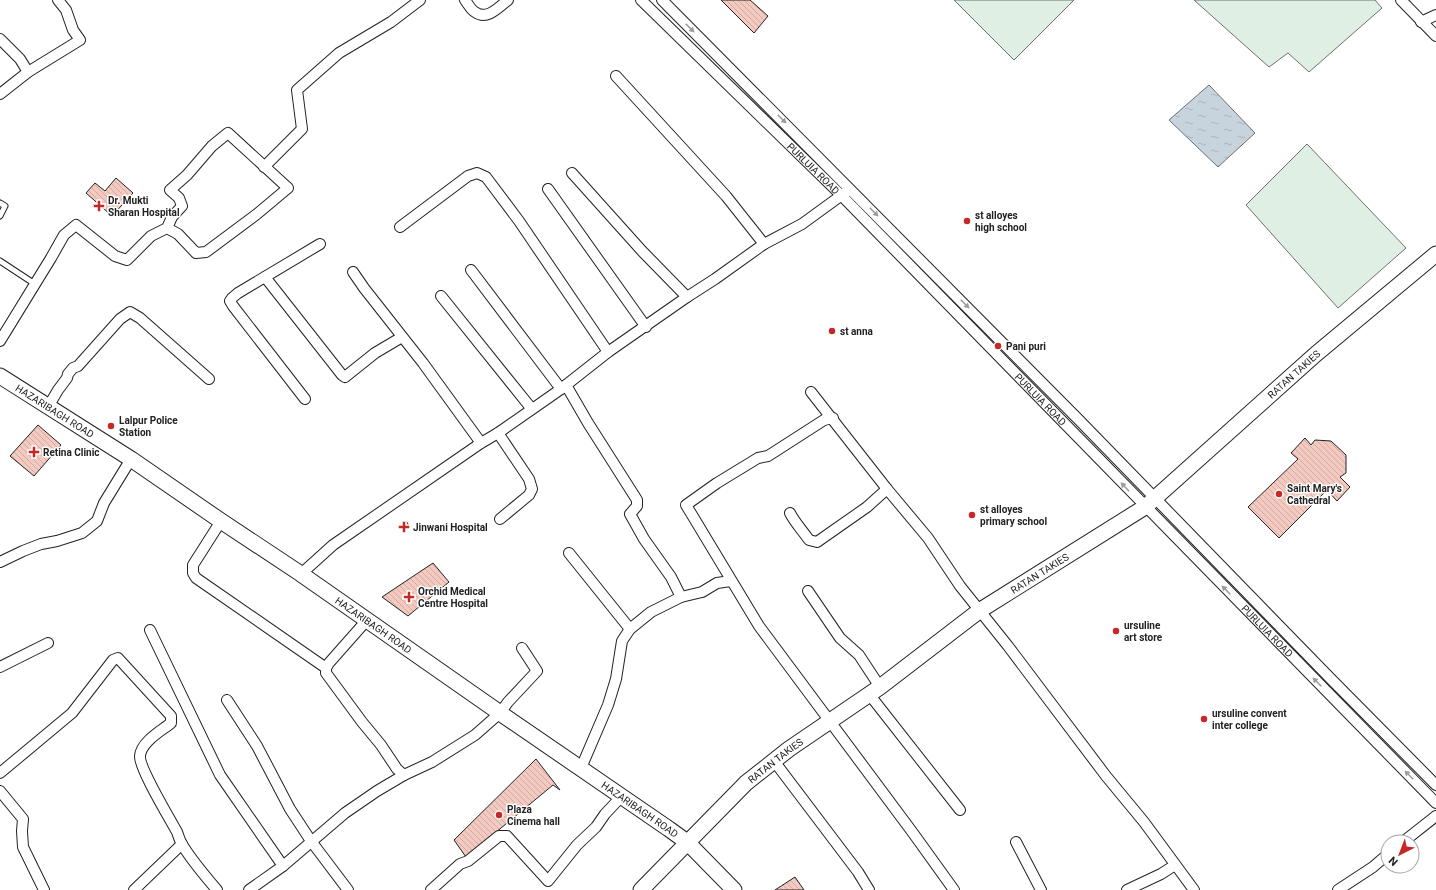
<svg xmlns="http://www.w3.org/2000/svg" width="1436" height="890" font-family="Roboto,sans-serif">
<defs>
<pattern id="water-ripples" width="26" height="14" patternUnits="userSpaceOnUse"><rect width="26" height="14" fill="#c7d3dd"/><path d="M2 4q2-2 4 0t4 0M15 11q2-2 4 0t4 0" fill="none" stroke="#abb5bd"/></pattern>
<pattern id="building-back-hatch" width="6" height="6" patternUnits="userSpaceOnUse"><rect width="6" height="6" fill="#f3c9c0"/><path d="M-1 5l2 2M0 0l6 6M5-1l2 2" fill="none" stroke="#d0aca5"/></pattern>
</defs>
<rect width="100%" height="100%" fill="#fff"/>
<g fill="#e0efe3" stroke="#6f6f6f">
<path d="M954,0H1074L1014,60Z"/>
<path d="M1194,0H1375L1382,8L1309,72L1288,53L1269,67Z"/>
<path d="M1307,144L1406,248L1338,308L1246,205Z"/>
</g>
<path fill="url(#water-ripples)" stroke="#6f6f6f" d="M1209,85L1255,133L1218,167L1169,120Z"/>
<g fill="url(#building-back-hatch)" stroke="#222">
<path d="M721,0H750L768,16L754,33Z"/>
<path d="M116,178L133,193L112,216L86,193L95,183L105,191Z"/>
<path d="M38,425L61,445L34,476L10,456Z"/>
<path d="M1305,438L1311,445L1315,440L1331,441L1346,455V473L1340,477L1350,487L1337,501L1327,490L1279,538L1248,507L1298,459L1291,453Z"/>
<path d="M406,521L410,527L404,531L400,526Z"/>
<path d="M433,563L449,582L408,616L382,597Z"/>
<path d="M536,759L560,790L553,785L466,857L454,840Z"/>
<path d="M795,877L804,890H775Z"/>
</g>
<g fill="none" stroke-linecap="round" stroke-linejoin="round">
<g stroke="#222" stroke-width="7">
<g id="lane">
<path d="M0,203L5,206L0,216"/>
<path d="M0,261L35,284"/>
</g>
</g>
<g stroke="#222" stroke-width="12">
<g id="street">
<path d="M465,0C468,4 471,10 475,12C487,21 499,7 508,0"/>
<path id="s1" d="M641,0L842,196L1436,803"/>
<path d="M662,0L1079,420L1331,679L1436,785"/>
<path d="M1401,0L1436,36"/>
<path d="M1421,22L1436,15"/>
<path d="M0,39L20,59L28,72L0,94"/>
<path d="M28,72L80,40L73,30L66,10L58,0"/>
<path d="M616,76L726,196L764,244"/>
<path d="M264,167L302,129L297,90L339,53L391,22L420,0"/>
<path d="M572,173L642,251L687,297"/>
<path d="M548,189L646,327"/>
<path d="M400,227L468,176L477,173L486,177L519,221L608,352"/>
<path d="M471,270L561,389"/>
<path d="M353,272L364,288L423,363L481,443"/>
<path d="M265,277L342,375L345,377L375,353L402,337"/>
<path d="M441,296L531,408"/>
<path d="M0,341L51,258L64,235L76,225L115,256L127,260L151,236L167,228L178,234L196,253L206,252L257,214L288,188L228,133L212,146L187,175L170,190L179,198L182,206L172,217L167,228"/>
<path d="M566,385L588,423L637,500V506L630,514L644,539L671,577L681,597"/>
<path d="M811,392L887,489L928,538L960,586L1008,646L1106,776L1144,822L1194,890"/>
<path d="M305,399L233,306L230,301L232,298L238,293L320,244"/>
<path d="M48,407L58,390L67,378L68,374L73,368L78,366L120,319L130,312L140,318L209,379"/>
<path d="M833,418L824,420L768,456L758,458L717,483L686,505L759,626L913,833L954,890"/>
<path d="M498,433L529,479L532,489L529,495L500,519"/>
<path d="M790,513C795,523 803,531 809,540L817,542L867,507L887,489"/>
<path d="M221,521L193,565V573L196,578L326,668"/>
<path d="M569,553L630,629"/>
<path d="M0,562L23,551L41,544L57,541L82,533L97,521L104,503L131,459"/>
<path d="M301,574L333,545L481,443L498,433L561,389L608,352L687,297L715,279L764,244L802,224L846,192"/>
<path d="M808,591L840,638L859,655L880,687"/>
<path d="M367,620L329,663L326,668V673L362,722L381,745L397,769L404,775"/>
<path d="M150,630L220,775L283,866"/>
<path d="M0,667L48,643"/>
<path d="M869,694L960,810"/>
<path d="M227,700L257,746L290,809L311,841L348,890"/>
<path d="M774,761L858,872L869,890"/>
<path d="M581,768L608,705L616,679L622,641L630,629L651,612L681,597L702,592L717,583L731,581"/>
<path d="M0,773L72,713L113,660L118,658L171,716V723C161,731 141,742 140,756C139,768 170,819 177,832C179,837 180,842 183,846C193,862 205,876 217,890"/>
<path d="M0,791L23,819L22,831L23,847L44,890"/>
<path d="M1016,842L1041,890"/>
<path d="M1403,842L1436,816"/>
<path d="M134,890L182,844"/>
<path d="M249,890L283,866L345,813L377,791L404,775L432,762L475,735L500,713L508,702L537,671L522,648"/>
<path d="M431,890L460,864L468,861L499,836H507L548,881L577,845L596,827L605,814L621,797"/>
<path d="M1127,890L1161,874L1175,865"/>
<path d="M1338,890L1373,867L1388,854"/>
</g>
</g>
<g stroke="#222" stroke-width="17">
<g id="secondary">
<path id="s2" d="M0,376L131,459L221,521L301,574L500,713L669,829L687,842L734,890"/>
<path id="s3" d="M641,890L746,783L789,749L880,687L979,611L1145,507L1316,354L1436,254"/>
</g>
</g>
<use href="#lane" stroke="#fff" stroke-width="5"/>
<use href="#street" stroke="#fff" stroke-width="10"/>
<use href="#secondary" stroke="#fff" stroke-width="15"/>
</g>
<defs><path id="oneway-solid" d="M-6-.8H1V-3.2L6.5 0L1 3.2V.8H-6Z"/></defs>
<g fill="#9c9c9c">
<use href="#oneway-solid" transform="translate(690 28) rotate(45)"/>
<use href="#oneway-solid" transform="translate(782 119) rotate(45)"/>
<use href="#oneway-solid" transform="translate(874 212) rotate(45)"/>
<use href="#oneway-solid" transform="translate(965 304) rotate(45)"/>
<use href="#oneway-solid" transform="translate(1125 487) rotate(-134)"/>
<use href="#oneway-solid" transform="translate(1226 590) rotate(-135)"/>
<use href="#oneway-solid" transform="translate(1317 682) rotate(-135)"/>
<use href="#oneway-solid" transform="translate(1409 775) rotate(-135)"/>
</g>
<g fill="#c62828" stroke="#fff" stroke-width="1.5">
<path d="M97 200h4v4h4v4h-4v4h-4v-4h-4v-4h4z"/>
<circle cx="967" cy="221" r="4"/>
<circle cx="832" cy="331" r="4"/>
<circle cx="998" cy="346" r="4"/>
<circle cx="111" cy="426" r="4"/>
<path d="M32 446h4v4h4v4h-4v4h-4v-4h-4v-4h4z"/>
<circle cx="1279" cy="494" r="4"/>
<circle cx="972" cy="515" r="4"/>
<path d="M402 521h4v4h4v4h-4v4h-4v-4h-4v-4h4z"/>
<path d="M407 591h4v4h4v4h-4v4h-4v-4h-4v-4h4z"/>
<circle cx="1116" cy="631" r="4"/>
<circle cx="1204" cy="719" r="4"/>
<circle cx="499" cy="815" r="4"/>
</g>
<g text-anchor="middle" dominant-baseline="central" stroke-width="3" stroke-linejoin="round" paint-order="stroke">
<g font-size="10" fill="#222" stroke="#fff">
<text stroke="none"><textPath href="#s1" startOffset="241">PURLUIA ROAD</textPath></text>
<text stroke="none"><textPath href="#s3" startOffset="835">RATAN TAKIES</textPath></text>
<text stroke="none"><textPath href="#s1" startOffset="565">PURLUIA ROAD</textPath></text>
<text stroke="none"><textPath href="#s2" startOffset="65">HAZARIBAGH ROAD</textPath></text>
<text stroke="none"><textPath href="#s3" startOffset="511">RATAN TAKIES</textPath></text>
<text stroke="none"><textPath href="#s2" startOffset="449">HAZARIBAGH ROAD</textPath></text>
<text stroke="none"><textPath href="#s1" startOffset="889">PURLUIA ROAD</textPath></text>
<text stroke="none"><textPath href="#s3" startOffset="187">RATAN TAKIES</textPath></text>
<text stroke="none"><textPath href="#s2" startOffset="773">HAZARIBAGH ROAD</textPath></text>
</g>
<g font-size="10" font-weight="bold" fill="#222" stroke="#fff" text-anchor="start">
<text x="108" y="200">Dr. Mukti<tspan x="108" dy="12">Sharan Hospital</tspan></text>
<text x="975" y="215">st alloyes<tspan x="975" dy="12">high school</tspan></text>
<text x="840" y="331">st anna</text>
<text x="1006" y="346">Pani puri</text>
<text x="119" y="420">Lalpur Police<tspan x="119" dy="12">Station</tspan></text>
<text x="43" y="452">Retina Clinic</text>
<text x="1287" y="488">Saint Mary's<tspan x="1287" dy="12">Cathedral</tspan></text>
<text x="980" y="509">st alloyes<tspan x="980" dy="12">primary school</tspan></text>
<text x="413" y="527">Jinwani Hospital</text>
<text x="418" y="591">Orchid Medical<tspan x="418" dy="12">Centre Hospital</tspan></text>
<text x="1124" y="625">ursuline<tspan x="1124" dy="12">art store</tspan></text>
<text x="1212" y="713">ursuline convent<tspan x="1212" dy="12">inter college</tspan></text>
<text x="507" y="809">Plaza<tspan x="507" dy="12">Cinema hall</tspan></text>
</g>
</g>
<g transform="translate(1400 854) rotate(222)"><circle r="19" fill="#ffffff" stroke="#a7a7a7"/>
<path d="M0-3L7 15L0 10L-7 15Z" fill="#c62828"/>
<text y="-6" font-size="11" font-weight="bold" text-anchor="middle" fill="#222222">N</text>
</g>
</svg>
